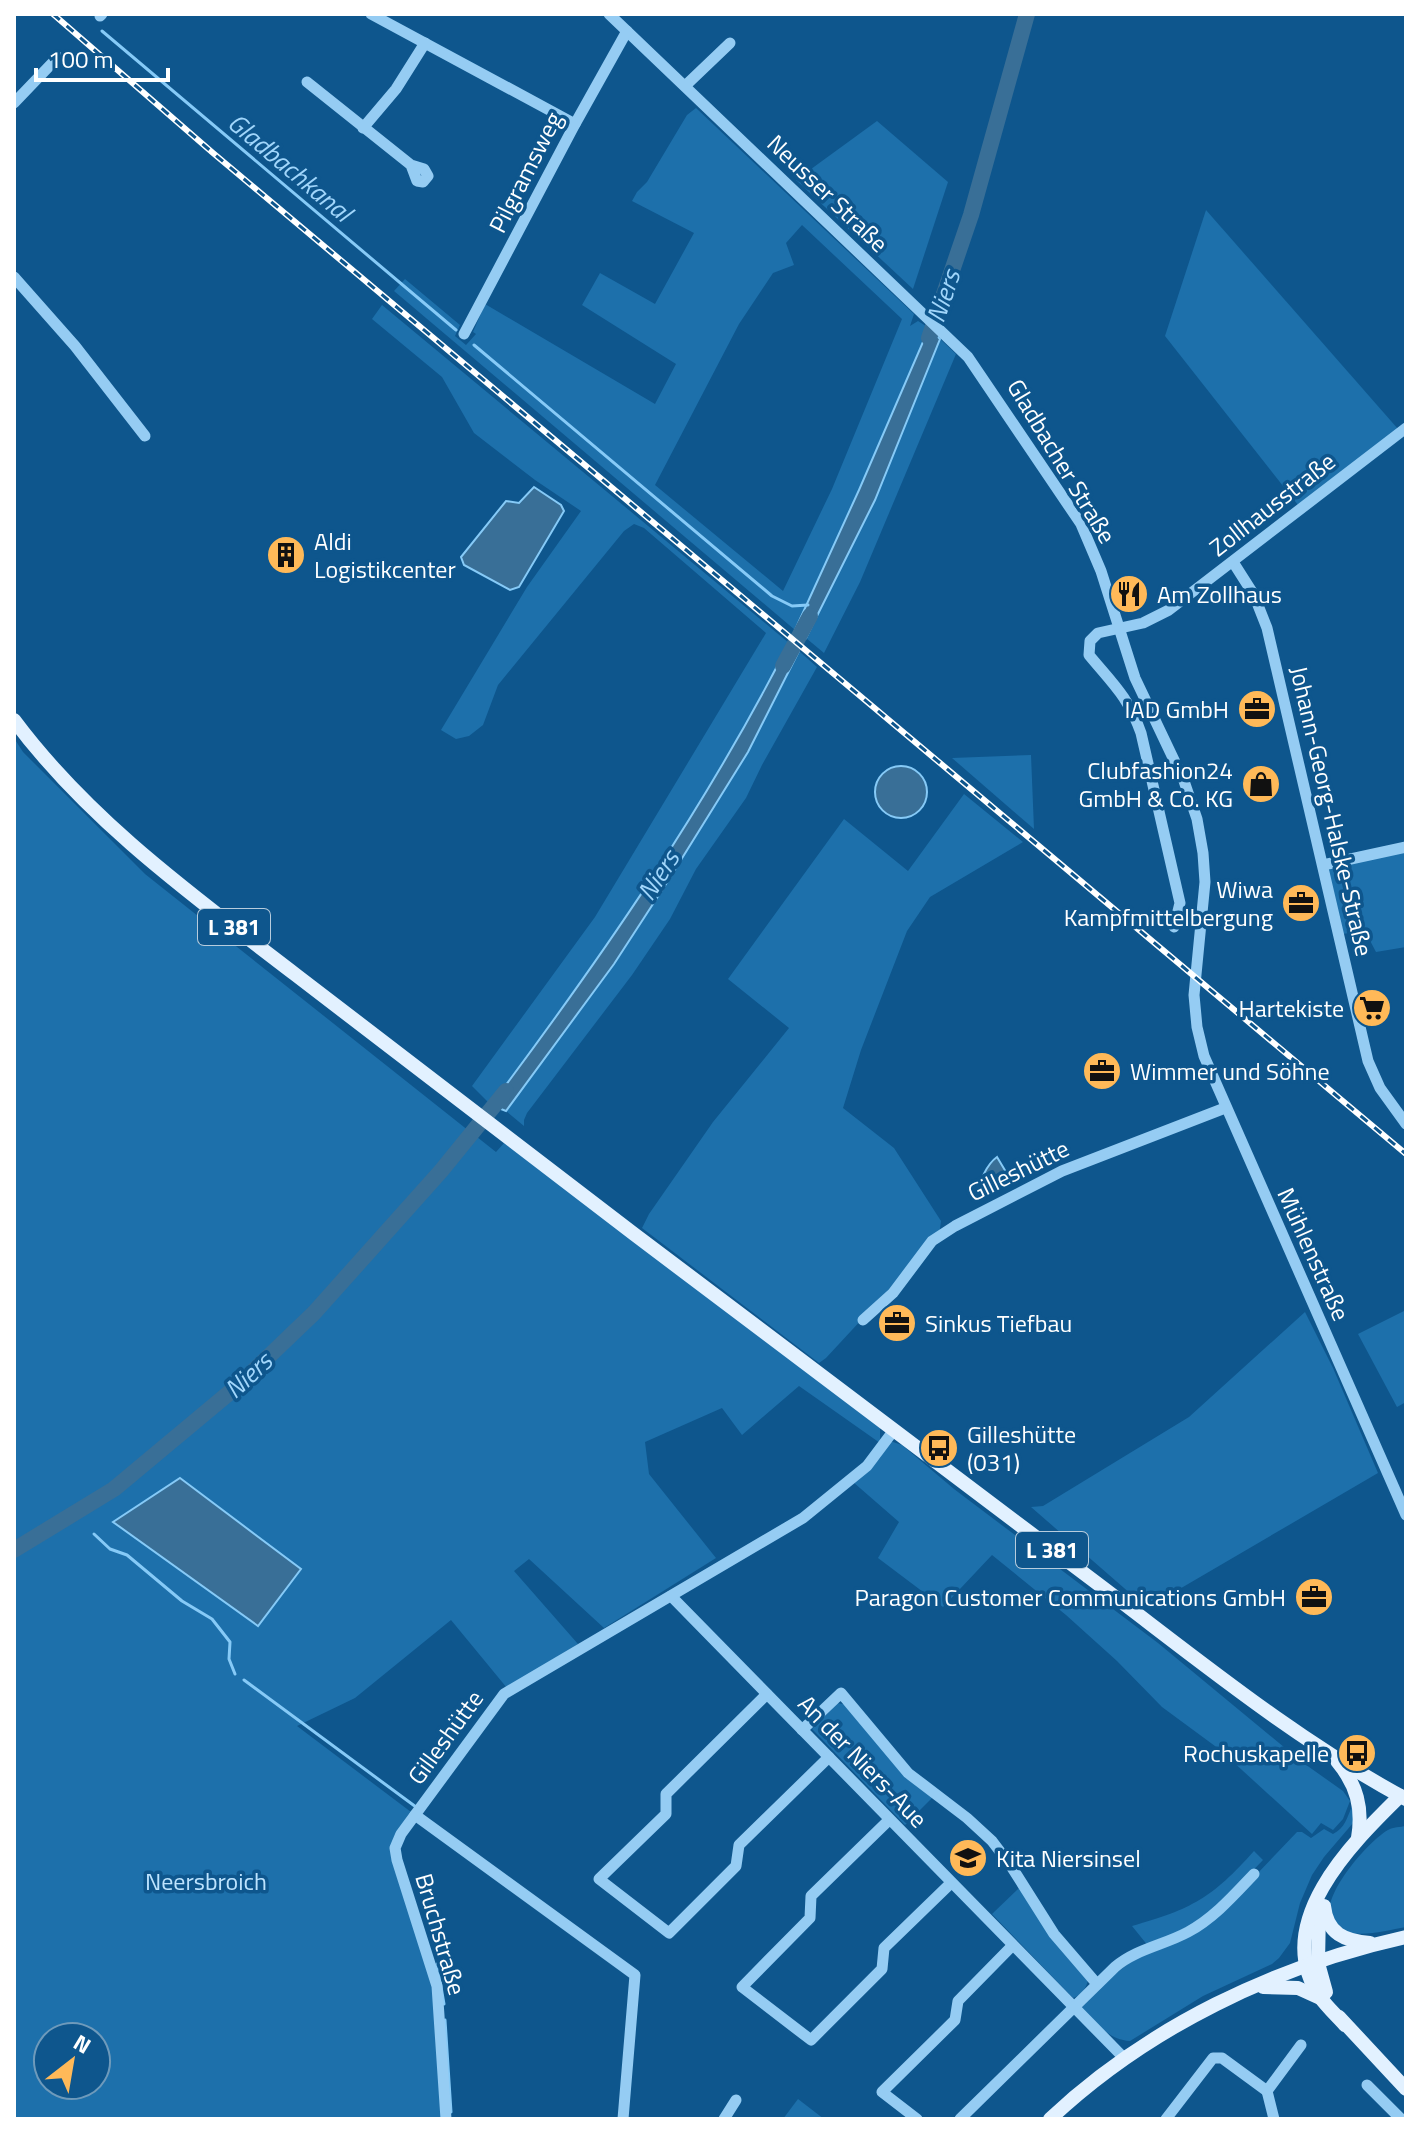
<svg xmlns="http://www.w3.org/2000/svg" width="1420" height="2133" font-family="'Titillium Web',sans-serif">
<rect width="100%" height="100%" fill="#0e568d"/>
<g fill="#1d70ab" fill-rule="evenodd">
<path d="M696,108L914,314L910,326L918,321L929,328L859,490L795,630L394,291L405,279L460,325L455,336L466,345L476,334L473,332L485,304L655,404L676,364L582,305L600,273L655,304L694,233L632,201L637,192L647,182L687,115ZM802,225L902,319L832,489L783,591L655,485L739,324L773,273L794,265L786,243Z"/>
<path d="M877,121L948,182L913,289L796,180Z"/>
<path d="M1206,210L1398,429L1298,505L1165,336Z"/>
<path d="M382,305L789,643C706,807 601,958 491,1105L472,1086L595,917L766,633L644,528L634,524L624,531L498,685L483,725L469,736L456,739L441,730L527,587L581,511L535,480L474,433L442,377L372,319Z"/>
<path d="M940,339L956,354L860,582L824,653L806,638L875,500Z"/>
<path d="M799,651L817,667L762,765L746,798L696,869L670,919L632,975L527,1113L524,1120V1126L506,1111L614,964L666,884L748,752Z"/>
<path d="M14,738L23,752L145,874L469,1131L399,1212L267,1354L190,1421L112,1482L14,1544Z"/>
<path d="M1031,755L1034,829L952,758Z"/>
<path d="M964,794L1023,842L930,897L907,931L861,1050L843,1108L894,1148L941,1221L939,1236L826,1358L819,1363L642,1228L649,1214L713,1122L789,1028L728,979L844,819L908,871Z"/>
<path d="M1406,850V947L1376,952L1365,931L1342,934L1328,874L1331,865Z"/>
<path d="M477,1137L496,1152L504,1143L880,1426V1443L799,1386L742,1435L722,1408L645,1442L649,1474L716,1558L604,1628L529,1559L514,1571L578,1644L507,1688L451,1620L355,1698L297,1726L415,1815L396,1845L432,1975L444,2119H14V1558C105,1500 192,1437 271,1363C346,1293 411,1214 477,1137ZM48,2037H96V2085H48Z"/>
<path d="M1406,1310V1402L1397,1407L1358,1334Z"/>
<path d="M1305,1312L1333,1368L1378,1473L1147,1608L1031,1507L1043,1506L1189,1417Z"/>
<path d="M890,1441L902,1445L954,1489L1158,1643L1302,1762L1343,1791L1350,1801L1343,1819L1333,1830L1321,1823L1312,1834L1219,1749L1162,1707L1117,1661L1066,1615L992,1555L943,1607L878,1558L899,1522L853,1482L880,1458Z"/>
<path d="M837,1703L848,1705L933,1797L905,1825L812,1729Z"/>
<path d="M1355,1805L1353,1823L1324,1857L1312,1875L1300,1903L1290,1943L1279,1958L1272,1964L1203,1996L1130,2041C1108,2040 1096,2022 1081,2008L1107,1980L1132,1961L1210,1923L1297,1832H1302L1311,1838L1324,1829L1333,1834C1345,1828 1347,1818 1352,1806Z"/>
<path d="M1406,1826V1927C1389,1930 1368,1936 1351,1933C1293,1925 1366,1842 1388,1830C1393,1827 1400,1827 1406,1826Z"/>
<path d="M1254,1851L1263,1860L1211,1914L1149,1947L1132,1926C1192,1909 1212,1898 1254,1851Z"/>
<path d="M1019,1888L1088,1980C1086,1989 1081,1995 1073,1998L992,1914Z"/>
<path d="M798,2099L824,2119H783Z"/>
</g>
<g fill="#396f97" stroke="#86caf7" stroke-width="2">
<path d="M929,328L940,339L875,500L806,638L795,630L859,490Z"/>
<path d="M534,487L561,505L564,511L519,587L510,590L464,565L461,557L506,501L519,503Z"/>
<path d="M789,643L799,651L748,752L666,884L614,964L506,1111L491,1105C601,958 706,807 789,643Z"/>
<circle cx="901" cy="792" r="26"/>
<path d="M997,1157L1009,1177L1008,1182L978,1195C978,1183 987,1164 997,1157Z"/>
<path d="M180,1478L301,1569L258,1626L113,1522Z"/>
</g>
<g fill="none" stroke-linecap="round" stroke-linejoin="round">
<g stroke="#86caf7" stroke-width="3">
<path d="M102,31L456,330"/>
<path d="M474,345L772,596L792,606L808,605"/>
<path d="M79,1512L80,1514"/>
<path d="M94,1534L110,1549L127,1555L182,1601L212,1619L230,1642L229,1659L235,1674"/>
<path d="M244,1680L416,1807"/>
<path d="M437,1964L444,2004"/>
<path d="M445,2020L451,2112"/>
</g>
<g stroke="#396f97" stroke-width="16">
<path d="M929,338L971,215L1027,14"/>
<path d="M783,666L810,616"/>
<path d="M14,1550L114,1489L241,1383L314,1313L441,1171L506,1091"/>
</g>
<g stroke="#95ccf3" stroke-width="11">
<path d="M371,14L575,124"/>
<path d="M609,14L968,357L1081,524L1101,571L1135,678L1184,781L1197,819L1203,853L1205,882L1194,995L1197,1027L1204,1056L1406,1515"/>
<path d="M100,16L102,14"/>
<path d="M307,82L411,165L424,169L428,176L423,182L417,181L411,165"/>
<path d="M685,86L730,43"/>
<path d="M14,103L58,57"/>
<path d="M363,128L396,89L425,43"/>
<path d="M14,277L75,346L145,436"/>
<path d="M464,334L575,124L627,31"/>
<path d="M1233,562L1254,595L1267,628L1368,1061L1380,1088L1406,1124"/>
<path d="M1323,865L1406,847"/>
<path d="M1174,927L1180,903L1141,733C1128,696 1112,683 1089,655L1090,641L1098,633L1143,623L1169,610L1406,428"/>
<path d="M863,1320L893,1293L932,1241L955,1226L1062,1171L1225,1108"/>
<path d="M671,1596L1125,2059"/>
<path d="M767,1694L666,1794V1814L599,1879L669,1933L736,1866L739,1845L829,1757"/>
<path d="M802,1730L841,1693L908,1773L967,1818L992,1841L1011,1866L1054,1934L1097,1984"/>
<path d="M415,1815L635,1975L623,2119"/>
<path d="M889,1820L811,1896L810,1918L742,1987L811,2040L882,1969L884,1948L951,1883"/>
<path d="M1367,2085L1401,2119"/>
<path d="M1267,2091L1274,2119"/>
<path d="M446,2119L437,1986L397,1860L395,1848L401,1834L504,1694L803,1518L867,1466L894,1430"/>
<path d="M724,2119L736,2100"/>
<path d="M917,2119L882,2092L955,2020L958,2001L1012,1946"/>
<path d="M960,2119L1115,1967C1136,1949 1164,1945 1188,1932C1214,1918 1234,1895 1254,1874"/>
<path d="M1166,2119L1213,2058H1222L1267,2091L1301,2045"/>
</g>
<g stroke="#e2f1ff" stroke-width="14">
<path d="M14,720C90,822 196,898 296,975C408,1062 521,1148 634,1234C787,1350 940,1466 1094,1581C1195,1657 1294,1739 1406,1799"/>
<path d="M1337,1761C1357,1785 1363,1808 1358,1838"/>
<path d="M1324,1906C1327,1934 1345,1941 1370,1943"/>
<path d="M1319,1910L1318,1963L1326,1992"/>
<path d="M1263,1987L1298,1988L1320,1998"/>
<path d="M1339,2017L1406,2089"/>
<path d="M1345,2025C1337,2016 1327,2007 1320,1997C1270,1924 1351,1844 1400,1796"/>
<path d="M1050,2119C1148,2027 1275,1966 1406,1937"/>
</g>
<g stroke="#fff" stroke-width="6">
<path id="rail" d="M53,14L213,153L1406,1154"/>
</g>
<use href="#rail" stroke="#0e568d" stroke-width="3" stroke-dasharray="9" stroke-linecap="butt"/>
</g>
<defs>
<g id="building-disc" transform="scale(2)"><circle r="9.5" fill="#ffb958" stroke="#0e568d"/><path d="M-4-6H4V6H1V3H-1V6H-4ZM-2.5-4.3h1.7v1.8h-1.7ZM.8-4.3h1.7v1.8H.8ZM-2.5-1h1.7V.8h-1.7ZM.8-1h1.7V.8H.8Z" fill="#111"/></g>
<g id="restaurant-disc" transform="scale(2)"><circle r="9.5" fill="#ffb958" stroke="#0e568d"/><path d="M-5-6h1v4h1v-4h1v4h1v-4h1v5L-1.5 .5V6h-2V.5L-5-1ZM5-6V6H3V1.5H1.5Q1.5-4 5-6Z" fill="#111"/></g>
<g id="office-disc" transform="scale(2)"><circle r="9.5" fill="#ffb958" stroke="#0e568d"/><path d="M-6-3h4V-5.5h4V-3h4V5H-6ZM-1-4.5V-3h2v-1.5ZM-6 0V1H6V0Z" fill="#111"/></g>
<g id="shop-disc" transform="scale(2)"><circle r="9.5" fill="#ffb958" stroke="#0e568d"/><path d="M-5-2.5h2.3a2.7 3.5 0 0 1 5.4 0H5L5.5 6h-11ZM-1.5-2.5h3a1.5 2.3 0 0 0-3 0Z" fill="#111"/></g>
<g id="supermarket-disc" transform="scale(2)"><circle r="9.5" fill="#ffb958" stroke="#0e568d"/><path d="M-6-5.5h2.5l.6 2H6L4.5 2H-2.5L-4.4-4H-6ZM-1.5 3.2a1.3 1.3 0 1 0 .1 0ZM3 3.2a1.3 1.3 0 1 0 .1 0Z" fill="#111"/></g>
<g id="bus-disc" transform="scale(2)"><circle r="9.5" fill="#ffb958" stroke="#0e568d"/><path d="M-5-6H5V4H4V6H2V4H-2V6H-4V4H-5ZM-3.5-4V0h7V-4ZM-3.5 1.2v1.5H-2V1.2ZM2 1.2v1.5H3.5V1.2Z" fill="#111"/></g>
<g id="school-disc" transform="scale(2)"><circle r="9.5" fill="#ffb958" stroke="#0e568d"/><path d="M0-5L7-2L0 1L-7-2ZM-4 1L0 2.5L4 1V4Q0 6-4 4Z" fill="#111"/></g>
</defs>
<g fill-rule="evenodd">
<use href="#building-disc" x="286" y="555"/>
<use href="#restaurant-disc" x="1129" y="594"/>
<use href="#office-disc" x="1257" y="709"/>
<use href="#shop-disc" x="1261" y="784"/>
<use href="#office-disc" x="1301" y="903"/>
<use href="#supermarket-disc" x="1372" y="1008"/>
<use href="#office-disc" x="1102" y="1071"/>
<use href="#office-disc" x="897" y="1323"/>
<use href="#bus-disc" x="939" y="1448"/>
<use href="#office-disc" x="1314" y="1597"/>
<use href="#bus-disc" x="1357" y="1753"/>
<use href="#school-disc" x="968" y="1858"/>
</g>
<g text-anchor="middle" dominant-baseline="central" stroke-width="7" stroke-linejoin="round" paint-order="stroke">
<g fill="#0e568d" stroke="#b7ccdd" stroke-width="2">
<rect x="198" y="909" width="72" height="36" rx="6"/>
<rect x="1016" y="1532" width="72" height="36" rx="6"/>
</g>
<g font-size="22" font-weight="bold" fill="#fff">
<text x="234" y="927">L 381</text>
<text x="1052" y="1550">L 381</text>
</g>
<g font-size="24" fill="#fff" stroke="#0e568d">
<text transform="translate(525 172) rotate(-63)">Pilgramsweg</text>
<text transform="translate(828 193) rotate(44)">Neusser Straße</text>
<text transform="translate(1062 461) rotate(59)">Gladbacher Straße</text>
<text transform="translate(1272 504) rotate(-38)">Zollhausstraße</text>
<text transform="translate(1332 811) rotate(77)">Johann-Georg-Halske-Straße</text>
<text transform="translate(1018 1170) rotate(-26)">Gilleshütte</text>
<text transform="translate(1314 1254) rotate(66)">Mühlenstraße</text>
<text transform="translate(445 1737) rotate(-54)">Gilleshütte</text>
<text transform="translate(863 1761) rotate(46)">An der Niers-Aue</text>
<text transform="translate(441 1934) rotate(74)">Bruchstraße</text>
</g>
<g font-size="24" fill="#fff" stroke="#0e568d" text-anchor="start">
<text x="314" y="541">Aldi<tspan x="314" dy="28">Logistikcenter</tspan></text>
<text x="1157" y="594">Am Zollhaus</text>
<text x="1229" y="709" text-anchor="end">IAD GmbH</text>
<text x="1233" y="770" text-anchor="end">Clubfashion24<tspan x="1233" dy="28">GmbH &amp; Co. KG</tspan></text>
<text x="1273" y="889" text-anchor="end">Wiwa<tspan x="1273" dy="28">Kampfmittelbergung</tspan></text>
<text x="1344" y="1008" text-anchor="end">Hartekiste</text>
<text x="1130" y="1071">Wimmer und Söhne</text>
<text x="925" y="1323">Sinkus Tiefbau</text>
<text x="967" y="1434">Gilleshütte<tspan x="967" dy="28">(031)</tspan></text>
<text x="1286" y="1597" text-anchor="end">Paragon Customer Communications GmbH</text>
<text x="1329" y="1753" text-anchor="end">Rochuskapelle</text>
<text x="996" y="1858">Kita Niersinsel</text>
</g>
<g font-size="24" fill="#bde3fe" stroke="#0e568d">
<text x="206" y="1881">Neersbroich</text>
</g>
<g font-size="26" font-style="italic" fill="#a1d6fb" stroke="#0e568d">
<text transform="translate(290 167) rotate(40)">Gladbachkanal</text>
<text transform="translate(943 296) rotate(-71)">Niers</text>
<text transform="translate(658 875) rotate(-57)">Niers</text>
<text transform="translate(248 1375) rotate(-43)">Niers</text>
</g>
</g>
<rect width="1420" height="2133" fill="none" stroke="#ffffff" stroke-width="32"/>
<g transform="translate(72 2061) rotate(31)"><circle r="38" fill="#0e568d" stroke="#6e9abb" stroke-width="2"/>
<path d="M0-6L14 30L0 20L-14 30Z" fill="#ffb958"/>
<text y="-12" font-size="22" font-weight="bold" text-anchor="middle" fill="#ffffff">N</text>
</g>
<path d="M36 68v12h132v-12" fill="none" stroke="#ffffff" stroke-width="4"/>
<text x="48" y="68" font-size="24" fill="#ffffff" stroke="#0e568d" stroke-width="6" paint-order="stroke">100 m</text>
</svg>
